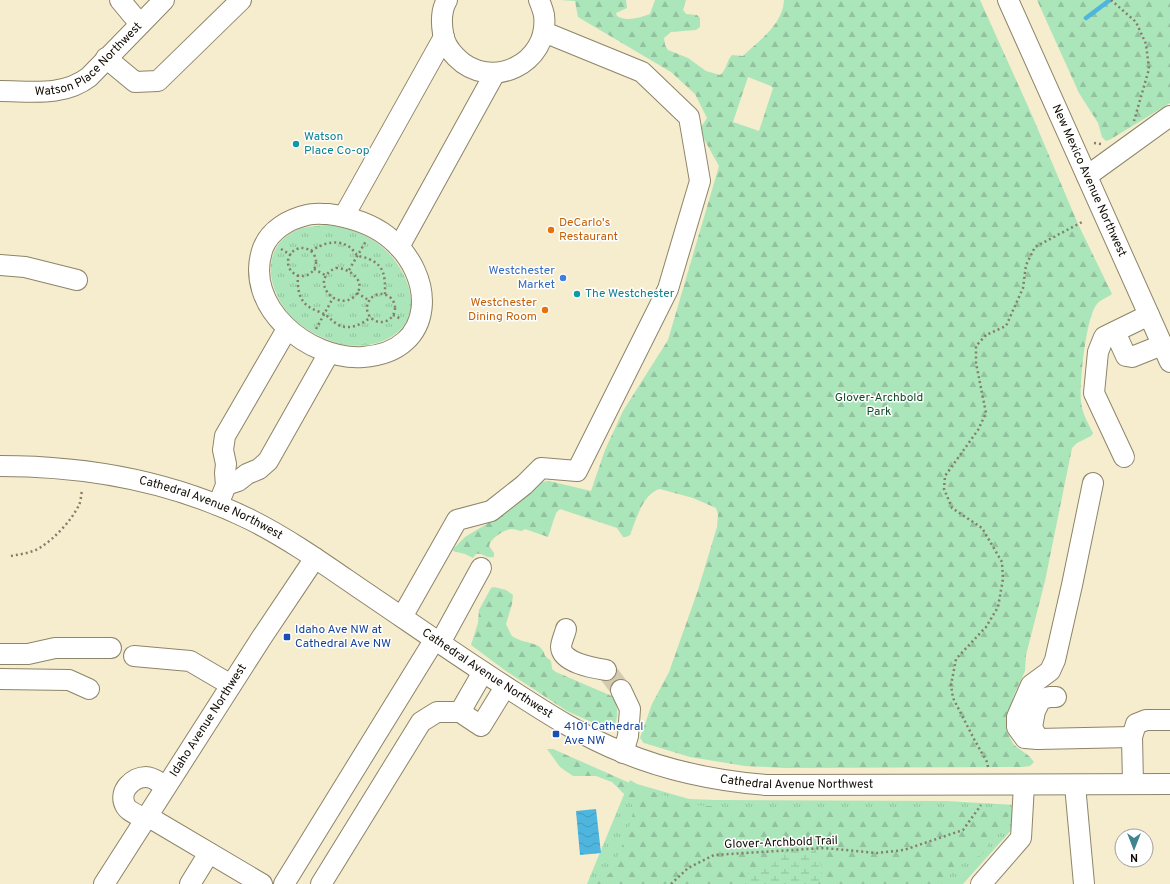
<svg xmlns="http://www.w3.org/2000/svg" width="1170" height="884" font-family="Overpass,sans-serif">
<defs>
<pattern id="grass-tufts" width="24" height="20" patternUnits="userSpaceOnUse"><rect width="24" height="20" fill="#abe5ba"/><path d="M3 7l-1-3M5 7V3M7 7l1-3M15 17l-1-3M17 17v-4M19 17l1-3" fill="none" stroke="#92c39e"/></pattern>
<pattern id="forest-firs" width="22" height="20" patternUnits="userSpaceOnUse"><rect width="22" height="20" fill="#abe5ba"/><path d="M5 1l3.5 6h-7zM16 11l3.5 6h-7z" fill="#92c39e"/></pattern>
<pattern id="wetland-marsh" width="20" height="14" patternUnits="userSpaceOnUse"><rect width="20" height="14" fill="#abe5ba"/><path d="M1 5h8M5 5V1M11 12h8M15 12V8" fill="none" stroke="#92c39e"/></pattern>
<pattern id="water-waves" width="16" height="10" patternUnits="userSpaceOnUse"><rect width="16" height="10" fill="#4eb6de"/><path d="M0 5q4-4 8 0t8 0" fill="none" stroke="#439bbd"/></pattern>
</defs>
<rect width="100%" height="100%" fill="#f6ecce"/>
<g fill="url(#grass-tufts)">
<path d="M328,225C347,228 365,233 381,246C410,270 429,320 385,340C370,347 353,347 337,343C322,338 307,331 295,320C269,296 257,250 295,231C305,226 317,226 328,225Z"/>
<path d="M630,780L637,784L689,799L716,800L946,801L1015,805L1014,827L963,884H587Z"/>
</g>
<g fill="url(#forest-firs)" fill-rule="evenodd">
<path d="M560,0H626L627,8L616,13L617,16C627,22 639,18 650,14L655,0H686L683,10L686,14L697,15L700,18V27L696,30L671,32L664,38L665,45L668,50L688,58L706,71L720,75C727,70 726,61 732,55L743,56C759,40 783,25 784,0H980L1031,113L1078,224L1112,294C1108,297 1100,300 1097,304C1086,316 1079,385 1081,402C1082,413 1088,423 1093,433L1091,436L1077,443L1072,448L1045,581L1026,655L1025,671L1014,695L1008,714L1007,729L1010,738L1014,745L1029,756L1034,762L1030,766L1022,767L784,768L745,766L690,757L644,743L640,738L652,704L669,672L698,590L717,527L718,514L716,508L693,498L660,489C643,493 636,520 630,535L626,537H623L617,528L560,509L556,513L548,537L525,529L522,531C519,531 515,529 512,529C504,529 491,538 489,546L494,553V557C487,559 482,552 476,554L473,558L465,554L453,551L454,548L465,537L490,522L541,482L549,481L591,491L605,450L623,411L668,340L719,166L704,139L701,127L707,118L695,94L671,72L578,17L575,1ZM748,77L771,86L773,88L759,131L733,122Z"/>
<path d="M1037,0H1170V103L1111,139L1106,141L1102,137L1098,123L1079,93Z"/>
<path d="M494,587L506,590L513,595L512,604L506,624C508,628 510,633 512,636C524,645 542,640 545,656L551,661L552,669L556,672L614,697C618,707 620,724 609,730L567,711L506,671L471,645L478,623L479,610L491,588Z"/>
<path d="M547,749H553L641,788L694,805L753,809L882,811L994,810L1007,812L1009,815L1007,819L992,838L982,855L966,860L960,864L941,884H818L823,869L816,856L815,845H795L783,855L749,871L745,884H592L602,880L611,872L627,834L633,813L632,802L612,782L596,776H573L560,767Z"/>
</g>
<path fill="url(#wetland-marsh)" d="M810,840L816,845V856L823,869L818,884H745L749,871L783,855L795,845Z"/>
<path fill="url(#water-waves)" d="M596,809L601,853L580,855L576,811Z"/>
<g fill="none" stroke-linecap="round" stroke-linejoin="round">
<path stroke="#4eb6de" stroke-width="4.5" d="M1086,18L1110,0"/>
<path stroke="#d4cab0" stroke-width="20" stroke-dasharray="20 10" stroke-linecap="butt" d="M606,670L621,690"/>
<g stroke="#8d8469" stroke-width="22">
<g id="minor">
<path d="M120,0L140,24"/>
<path d="M447,0C441,10 441,21 443,33C444,42 450,51 456,57C490,92 550,64 544,15C543,10 541,5 539,0"/>
<path id="s1" d="M1008,0L1170,362"/>
<path d="M106,58L135,82L158,81L241,0"/>
<path id="s2" d="M0,91C31,91 63,97 89,77L164,0"/>
<path d="M1087,176L1170,116"/>
<path d="M328,214C350,217 370,223 387,236C437,274 437,352 363,357C309,361 242,306 263,248C270,230 289,219 307,215C314,213 322,214 328,214Z"/>
<path d="M344,216L444,37"/>
<path d="M399,247L495,73"/>
<path d="M0,265L25,267L77,280"/>
<path d="M1115,332L1126,356L1132,357L1162,345"/>
<path d="M1124,457L1094,393L1098,352L1104,337L1149,315"/>
<path id="s3" d="M0,466C87,466 172,481 251,520C289,539 324,564 359,588C411,623 462,659 514,692C548,714 584,737 622,752C668,771 717,781 766,785L1170,784"/>
<path d="M1093,483L1072,585L1055,660L1050,671L1031,685L1017,717V727L1025,738L1038,739L1132,737"/>
<path d="M226,485L238,481L247,474L259,469L268,461L329,353"/>
<path d="M218,505L226,485L225,473L226,464L223,450L225,436L287,329"/>
<path d="M402,617L457,520L491,511L524,485L541,468L577,471L668,289L700,181L689,117L642,72L544,32"/>
<path d="M566,629C565,634 561,642 561,647C562,663 594,668 606,670"/>
<path d="M440,643L481,568"/>
<path d="M0,654H28L55,648H111"/>
<path d="M134,656L190,661L231,685"/>
<path d="M0,679L69,680L89,689"/>
<path d="M621,690L630,709L628,736L623,753"/>
<path d="M460,712L483,672"/>
<path d="M1038,739L1032,727L1035,711L1041,699L1050,697H1056"/>
<path d="M1133,784L1132,737L1136,724L1146,720H1170"/>
<path d="M1075,785L1084,884"/>
<path d="M147,816L262,884"/>
<path d="M145,819C139,815 128,812 125,805C118,791 133,777 146,777C153,777 160,783 166,786"/>
<path id="s4" d="M104,884L262,637L315,558"/>
<path d="M190,884L209,853"/>
<path d="M284,884L435,639"/>
<path d="M321,884L421,722L437,712H460L481,726L505,687"/>
<path d="M981,884L1021,838L1024,785"/>
</g>
</g>
<g stroke="#857e6b" stroke-width="2.5" stroke-dasharray="2 3" stroke-linecap="butt">
<path d="M1111,0L1136,22L1146,44L1149,69L1134,121"/>
<path d="M1094,143L1101,144"/>
<circle cx="302" cy="262" r="14"/>
<path d="M281,249L291,255"/>
<path d="M311,251C323,243 338,238 351,248C353,250 355,253 357,255C360,257 365,257 369,259C386,266 385,279 385,295"/>
<path d="M336,268C350,268 368,282 355,296C337,313 307,280 336,268Z"/>
<path d="M314,269L325,275"/>
<path d="M349,270L366,241"/>
<path d="M298,275C297,289 299,303 313,309C316,311 321,312 324,314C329,317 332,321 337,324C348,331 361,325 371,317"/>
<path d="M357,293L370,301"/>
<circle cx="381" cy="308" r="14"/>
<path d="M393,315L401,319"/>
<path d="M316,329L333,298"/>
<path d="M11,556C21,554 32,553 41,547C54,539 72,520 79,505C81,501 81,495 82,490"/>
<path d="M988,767L987,762L974,739L953,698L951,685L956,659L986,627L998,607L1003,579L1002,562L982,528L952,508L944,489L945,476L978,430L986,413L976,363V346L986,335L1006,326L1023,288L1026,265L1035,247L1084,221"/>
<path d="M671,884L688,868L714,855L824,848L877,853L904,850L963,830L981,805"/>
</g>
<use href="#minor" stroke="#fff" stroke-width="20"/>
</g>
<g fill="#0f9aa8" stroke="#fff" stroke-width="1.5">
<circle cx="296" cy="144" r="4"/>
<circle cx="577" cy="294" r="4"/>
</g>
<g fill="#e8710a" stroke="#fff" stroke-width="1.5">
<circle cx="551" cy="230" r="4"/>
<circle cx="545" cy="310" r="4"/>
</g>
<circle fill="#3f7fe0" stroke="#fff" stroke-width="1.5" cx="563" cy="278" r="4"/>
<g fill="#1a4fb4" stroke="#fff" stroke-width="1.5">
<rect x="283" y="633" width="8" height="8" rx="2"/>
<rect x="552" y="730" width="8" height="8" rx="2"/>
</g>
<g text-anchor="middle" dominant-baseline="central" stroke-width="3" stroke-linejoin="round" paint-order="stroke">
<g font-size="12" fill="#100c04" stroke="#fff">
<text stroke="none"><textPath href="#s2" startOffset="100">Watson Place Northwest</textPath></text>
<text stroke="none"><textPath href="#s1" startOffset="198">New Mexico Avenue Northwest</textPath></text>
<text stroke="none"><textPath href="#s3" startOffset="217">Cathedral Avenue Northwest</textPath></text>
<text stroke="none"><textPath href="#s3" startOffset="541">Cathedral Avenue Northwest</textPath></text>
<text stroke="none"><textPath href="#s4" startOffset="194">Idaho Avenue Northwest</textPath></text>
<text stroke="none"><textPath href="#s3" startOffset="876">Cathedral Avenue Northwest</textPath></text>
<text transform="translate(781 843) rotate(-2)">Glover-Archbold Trail</text>
</g>
<g font-size="12" fill="#0d838f" stroke="#fff" text-anchor="start">
<text x="304" y="137">Watson<tspan x="304" dy="14">Place Co-op</tspan></text>
<text x="585" y="294">The Westchester</text>
</g>
<g font-size="12" fill="#c56008" stroke="#fff" text-anchor="start">
<text x="559" y="223">DeCarlo's<tspan x="559" dy="14">Restaurant</tspan></text>
<text x="537" y="303" text-anchor="end">Westchester<tspan x="537" dy="14">Dining Room</tspan></text>
</g>
<g font-size="12" fill="#366cbe" stroke="#fff" text-anchor="end">
<text x="555" y="271">Westchester<tspan x="555" dy="14">Market</tspan></text>
</g>
<g font-size="12" fill="#0f4a26" stroke="#fff">
<text x="879" y="398">Glover-Archbold<tspan x="879" dy="14">Park</tspan></text>
</g>
<g font-size="12" fill="#164399" stroke="#fff" text-anchor="start">
<text x="295" y="630">Idaho Ave NW at<tspan x="295" dy="14">Cathedral Ave NW</tspan></text>
<text x="564" y="727">4101 Cathedral<tspan x="564" dy="14">Ave NW</tspan></text>
</g>
</g>
<g transform="translate(1134 848) rotate(180)"><circle r="19" fill="#ffffff" stroke="#9f9e9b"/>
<path d="M0-3L7 15L0 10L-7 15Z" fill="#3f858f"/>
<text y="-6" font-size="11" font-weight="bold" text-anchor="middle" fill="#100c04">N</text>
</g>
</svg>
